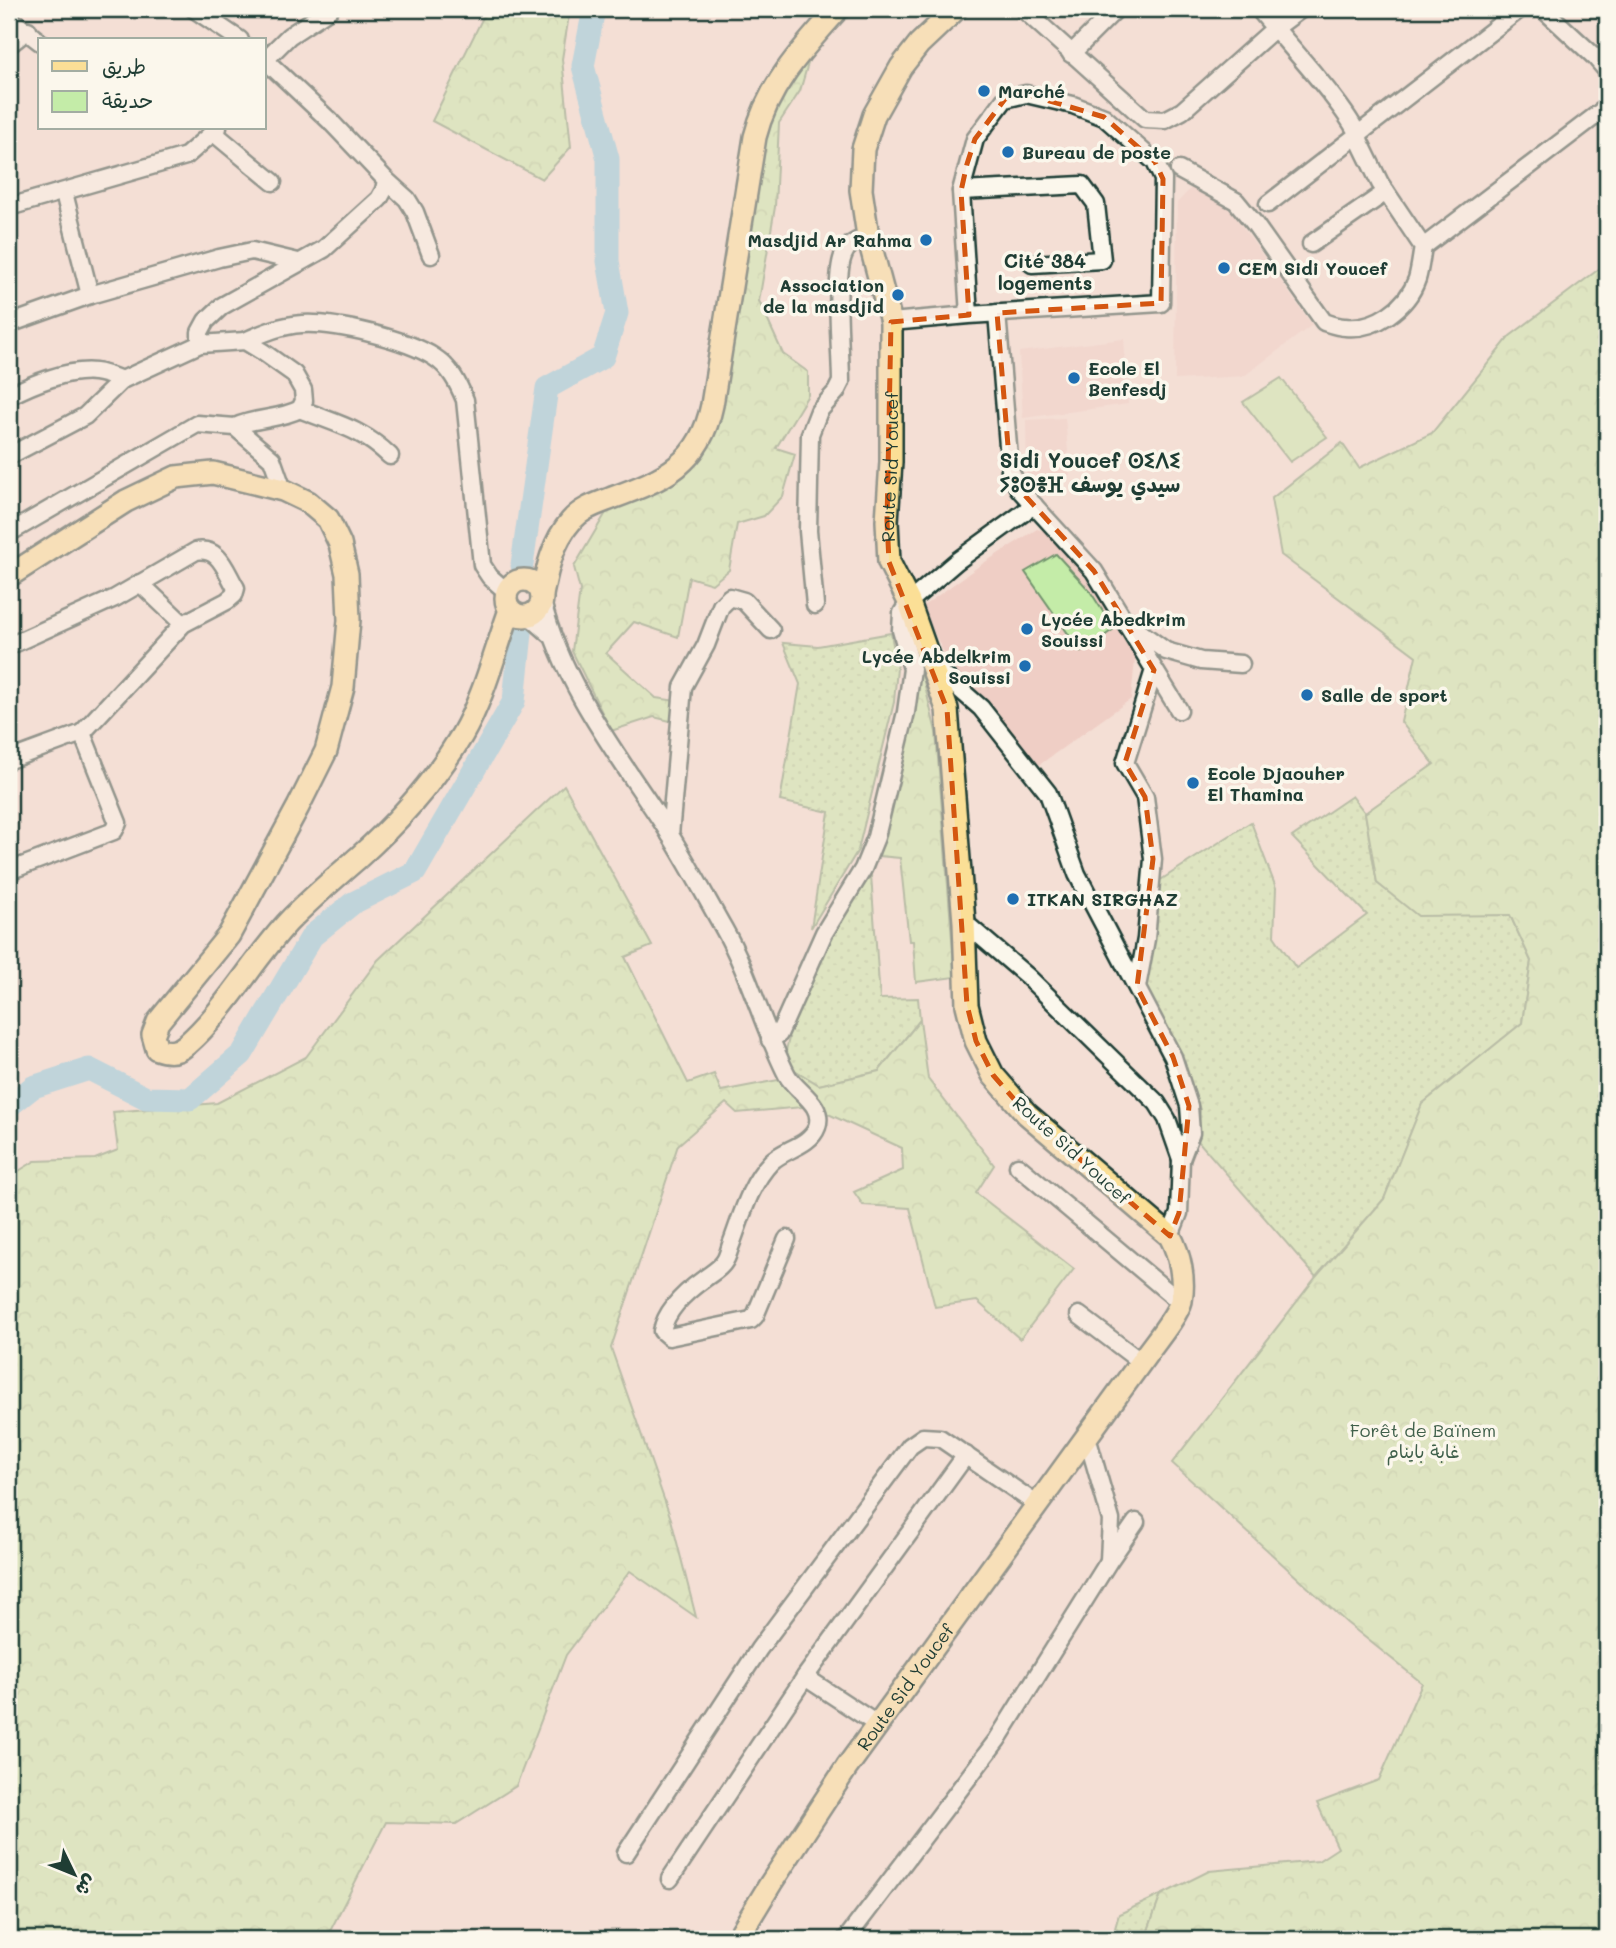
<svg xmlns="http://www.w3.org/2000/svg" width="1616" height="1948" font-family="Mali,'Playpen Sans Arabic','Noto Sans Tifinagh',sans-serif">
<defs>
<pattern id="green-dots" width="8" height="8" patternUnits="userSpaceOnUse" patternTransform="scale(1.75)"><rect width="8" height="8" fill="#c4eca8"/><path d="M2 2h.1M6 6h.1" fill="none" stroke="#a8cb91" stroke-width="1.8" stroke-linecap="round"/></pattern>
<pattern id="forest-crowns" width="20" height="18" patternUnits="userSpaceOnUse" patternTransform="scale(1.75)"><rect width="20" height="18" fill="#c4eca8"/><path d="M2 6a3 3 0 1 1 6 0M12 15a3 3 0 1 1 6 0" fill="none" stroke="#a8cb91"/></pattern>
</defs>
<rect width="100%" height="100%" fill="#f4dfd5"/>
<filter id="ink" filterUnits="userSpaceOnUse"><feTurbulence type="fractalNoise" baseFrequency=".0143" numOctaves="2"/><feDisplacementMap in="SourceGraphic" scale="14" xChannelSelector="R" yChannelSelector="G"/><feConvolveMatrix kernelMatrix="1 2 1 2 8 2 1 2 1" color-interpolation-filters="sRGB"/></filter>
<g filter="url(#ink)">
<g fill="#efcec5">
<path d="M1193,186L1231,211L1312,325L1244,376L1175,380L1177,203Z"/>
<path d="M1124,339L1128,404L1023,418L1019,352Z"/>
<path d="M1065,418L1070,475L1027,476L1026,420Z"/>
<path d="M1037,529L1047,532L1088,581L1136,650L1131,699L1039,765L949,664L922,607L979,566Z"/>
</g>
<g fill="url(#green-dots)" stroke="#72946e" stroke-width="2">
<path d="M891,633L897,668L894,702L858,850L811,928L829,812L780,801L800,684L783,643L818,646Z"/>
<path d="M1352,796L1365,813L1377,883L1418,915H1510L1531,961L1522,1023L1422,1104L1384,1199L1316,1277L1198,1141L1200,1110L1179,1050L1143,987L1155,932L1159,881L1251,822L1276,888L1274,936L1296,968L1367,915L1292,837Z"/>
<path d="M871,875L880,999L918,998L920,1020L879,1071L819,1085L783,1063L789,1038L783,1036L828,940Z"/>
<path d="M1161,1895L1145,1939H1112L1119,1914Z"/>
</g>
<g fill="url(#forest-crowns)" stroke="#72946e" stroke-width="2">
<path d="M487,9H570L562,59L571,147L542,179L432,121Z"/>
<path d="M809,60L800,91L779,123L775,207L759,301L783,354L808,372V395L776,448L795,454L783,496L764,516L737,524L729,570L712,584L689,577L678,637L634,622L606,653L656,698L677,701L674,722L654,717L611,731L572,651L580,590L574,567L607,511L663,488L689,471L712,440L725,388L762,134L781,93Z"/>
<path d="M1607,263V1939H1145L1161,1895L1209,1871L1318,1861L1338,1848L1317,1803L1379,1780L1422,1683L1347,1623L1172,1463L1316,1277L1384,1199L1422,1104L1522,1023L1531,961L1510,915L1418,916L1377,883L1365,813L1434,764L1401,722L1416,656L1281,555L1271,499L1342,443L1359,468L1432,433L1510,336Z"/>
<path d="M905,630L919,661L936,732L955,977L916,982L913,941H909L900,858L879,856L914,690Z"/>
<path d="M564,785L652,946L625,957L688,1083L714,1074L721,1091L778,1080L803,1107L737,1113L726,1103L678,1145L611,1348L671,1519L696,1617L630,1571L566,1655L516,1786L456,1824L386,1822L326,1939H9V1177L35,1161L95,1159L118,1150L113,1112L217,1103L306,1057L378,960Z"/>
<path d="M920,1020L928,1079L994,1165L976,1193L1074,1269L1020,1339L977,1301L935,1307L910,1208L863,1205L854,1192L903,1170L902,1148L813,1107L783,1063L819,1085L879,1071Z"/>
</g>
<g fill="#c4eca8" stroke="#72946e" stroke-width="2">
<path d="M1281,378L1327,437L1290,462L1243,402Z"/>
<path d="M1056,554L1090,591L1114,629L1081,652L1025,572Z"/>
</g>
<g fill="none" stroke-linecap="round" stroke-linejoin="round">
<g stroke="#80c8e0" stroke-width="23">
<path d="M522,565L547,388L603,357L617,313L608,261V159L583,66L594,9"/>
<path d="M9,1106L33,1087L89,1069L146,1098L190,1099L242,1054L312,936L353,903L415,872L514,701L521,633"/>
</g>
<g stroke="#1f3d34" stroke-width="21">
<g id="minor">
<path d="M194,9L240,40"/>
<path d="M1023,9L1145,119L1165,120L1182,111L1274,29L1301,9"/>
<path d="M1259,9C1279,35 1356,116 1360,142L1380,183L1423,247"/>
<path d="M1543,9L1596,58L1607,71"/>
<path d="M9,18L40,42"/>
<path d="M9,45L28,30"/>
<path d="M1071,54L1116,9"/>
<path d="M264,61L289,36L330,9"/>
<path d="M214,133L273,182"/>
<path d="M1179,170L1236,201L1254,223L1324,322C1330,324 1338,327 1345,327C1375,330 1407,308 1417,279C1420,269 1421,258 1423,247L1607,107"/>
<path d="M386,180L407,199L415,212L431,255"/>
<path d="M961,191L1082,185L1096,204L1102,260L1032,264"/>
<path d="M64,193L90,295"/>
<path d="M1268,204L1520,9"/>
<path d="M9,207L186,156L218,128"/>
<path d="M1311,244L1386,192"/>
<path d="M997,313L1010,470L1019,489L1094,571L1179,710"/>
<path d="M891,322L969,315L1161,303L1163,179L1155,162L1104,117L1073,105L1026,94L1005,99L975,139L961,191L969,315"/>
<path d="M9,324L90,295L219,258L252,251L298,262"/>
<path d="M245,341C263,333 282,325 302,324C335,322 406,339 434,357C450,367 458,383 465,400L482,565L490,577L506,591"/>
<path d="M200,344V332L206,321L222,306L324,249L379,199L384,190L386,180L330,121L264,59"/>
<path d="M9,396C32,384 68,369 95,372C104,373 114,377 122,380"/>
<path d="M300,409C336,424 361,428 390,456"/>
<path d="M9,456L85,416L122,380L200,344L245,341L263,352L294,374L303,390L304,401L300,409C279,420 256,417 235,427L272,459L283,490"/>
<path d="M9,533L197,424L235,427"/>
<path d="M140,583L183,624"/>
<path d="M542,601C562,682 614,750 660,819C683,854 703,892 724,929C750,975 763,1028 787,1075C796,1092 825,1104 817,1127C810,1146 784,1149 771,1162C750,1184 742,1215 732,1242C729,1249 728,1257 724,1262C720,1269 710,1274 704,1279C687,1291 666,1310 662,1331L669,1337L751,1320L755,1316L787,1239"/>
<path d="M815,605L808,531L810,434L819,411L836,392L841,382C841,354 834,279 843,256C847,244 857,241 868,236"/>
<path d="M525,616L534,620L550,634"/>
<path d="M1130,625L1166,651L1201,661L1241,664"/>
<path d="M9,646L115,598L196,551C220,547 225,570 236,588L234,595L227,601L183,624L82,733L9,760"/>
<path d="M933,666L981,708L1048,793L1077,874L1173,1057L1189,1106L1191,1133L1181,1159L1179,1213L1170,1236"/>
<path d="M670,835L683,687L706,645L721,606L730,597L744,601L771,630"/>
<path d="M9,871L114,831L118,823L82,733"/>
<path d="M964,922L1027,976L1157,1103L1167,1119L1181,1159"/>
<path d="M1137,987L1146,939L1153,859L1145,797L1125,763L1154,670"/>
<path d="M770,1040L779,1034L824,933L863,869L876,837L906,712L912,669L901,630L902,613L909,602L957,561L1034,505"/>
<path d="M1018,1166L1180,1302"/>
<path d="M1079,1315L1141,1362"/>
<path d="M1087,1437L1111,1520L1109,1560"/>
<path d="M805,1677L878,1725"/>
<path d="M626,1853L759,1649L910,1446L923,1437L940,1438L1038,1505"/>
<path d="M670,1879L805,1677L966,1455"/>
<path d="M846,1939L997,1740L1109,1561L1136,1522"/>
</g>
</g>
<g stroke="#1f3d34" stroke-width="26">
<g id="major">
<path d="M9,576L126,501L176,477L213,473L283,490L308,502L328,519L340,544L347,574L349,620L343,687L326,751L298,807L229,935L158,1022L153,1035L157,1049C168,1053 177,1053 186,1045C226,1010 252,961 288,922C310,899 335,878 359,857C398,822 435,780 462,735C484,697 495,651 510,610"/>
<circle cx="524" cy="598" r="18"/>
<path d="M542,595C547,569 553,541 571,521C582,508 597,504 612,498C664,479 700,464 712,405L755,137C768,85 803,48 838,9"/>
<path id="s1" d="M737,1939L771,1883L847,1767L1141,1362C1151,1347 1177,1317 1181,1301C1185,1279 1180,1255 1170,1236L1027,1114L993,1075L976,1041L967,1005L964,922L947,709L909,602L889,562L887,521L891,462V322L868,236L861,190L863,149L874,115L901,67L919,44L956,9"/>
</g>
</g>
<use href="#minor" stroke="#fbf7ec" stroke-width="16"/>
<use href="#major" stroke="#fbdf96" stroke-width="21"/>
</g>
</g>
<path d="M0 0H1616V1948H0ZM1026,94L1104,117L1155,162L1163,179L1161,303L997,313L1010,470L1019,489L1094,571L1154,670L1125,763L1145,797L1153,859L1137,987L1173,1057L1189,1106L1179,1213L1170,1236L1027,1114L993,1075L976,1041L967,1005L947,709L889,562L887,521L891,322L969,315L961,191L967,164L975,139L1005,99Z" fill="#f4dfd5" fill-opacity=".55" fill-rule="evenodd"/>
<path fill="none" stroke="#d45610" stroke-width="5" stroke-dasharray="14 9" stroke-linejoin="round" d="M1026,94L1104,117L1155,162L1163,179L1161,303L997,313L1010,470L1019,489L1094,571L1154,670L1125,763L1145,797L1153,859L1137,987L1173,1057L1189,1106L1179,1213L1170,1236L1027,1114L993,1075L976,1041L967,1005L947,709L889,562L887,521L891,322L969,315L961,191L967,164L975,139L1005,99Z"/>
<g fill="#1f6fb2" stroke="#fbf7ec" stroke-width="2.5">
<circle cx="984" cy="91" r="7"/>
<circle cx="1008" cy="152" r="7"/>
<circle cx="926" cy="240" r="7"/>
<circle cx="1224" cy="268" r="7"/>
<circle cx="898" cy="295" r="7"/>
<circle cx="1074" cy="378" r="7"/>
<circle cx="1027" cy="629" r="7"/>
<circle cx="1025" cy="666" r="7"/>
<circle cx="1307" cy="695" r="7"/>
<circle cx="1193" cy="783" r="7"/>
<circle cx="1013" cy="899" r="7"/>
</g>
<g text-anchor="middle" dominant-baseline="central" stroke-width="7" stroke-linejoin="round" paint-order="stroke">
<g font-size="18" font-weight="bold" fill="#1f3d34" stroke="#fbf7ec" text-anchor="start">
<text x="998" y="91">Marché</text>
<text x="1022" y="152">Bureau de poste</text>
<text x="912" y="240" text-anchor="end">Masdjid Ar Rahma</text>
<text x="1238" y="268">CEM Sidi Youcef</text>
<text x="884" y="285" text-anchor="end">Association<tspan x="884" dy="21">de la masdjid</tspan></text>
<text x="1088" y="368">Ecole El<tspan x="1088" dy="21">Benfesdj</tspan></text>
<text x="1041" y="619">Lycée Abedkrim<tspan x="1041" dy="21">Souissi</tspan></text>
<text x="1011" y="656" text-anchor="end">Lycée Abdelkrim<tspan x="1011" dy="21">Souissi</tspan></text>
<text x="1321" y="695">Salle de sport</text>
<text x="1207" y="773">Ecole Djaouher<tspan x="1207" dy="21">El Thamina</tspan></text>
<text x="1027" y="899">ITKAN SIRGHAZ</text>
</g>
<g font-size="18" fill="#1f3d34" stroke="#fbf7ec">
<text stroke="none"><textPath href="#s1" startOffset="1710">Route Sid Youcef</textPath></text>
<text transform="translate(1072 1150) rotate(42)">Route Sid Youcef</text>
<text stroke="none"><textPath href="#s1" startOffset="303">Route Sid Youcef</textPath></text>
</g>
<g font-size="18" fill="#40604b" stroke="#fbf7ec">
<text x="1423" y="1430">Forêt de Baïnem<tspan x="1423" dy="21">غابة باينام</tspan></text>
</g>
<g font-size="19" font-weight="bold" fill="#1f3d34" stroke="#fbf7ec">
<text x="1045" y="260">Cité 384<tspan x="1045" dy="22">logements</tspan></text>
</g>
<g font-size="21" font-weight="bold" fill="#1f3d34" stroke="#fbf7ec">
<text x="1090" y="459">Sidi Youcef ⵙⵉⴷⵉ<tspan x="1090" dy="24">ⵢⵓⵙⴻⴼ سيدي يوسف</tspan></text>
</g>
</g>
<rect width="1616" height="1948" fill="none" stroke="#fbf7ec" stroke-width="35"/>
<rect x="18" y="18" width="1581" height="1913" fill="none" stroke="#1f3d34" stroke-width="2.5" filter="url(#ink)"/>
<rect x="38" y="38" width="228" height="91" fill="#fbf7ec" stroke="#a3ada2" stroke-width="2"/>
<rect x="52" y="61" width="35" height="10" fill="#fbdf96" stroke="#a3ada2" stroke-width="2"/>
<text x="102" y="74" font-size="21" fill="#1f3d34">طريق</text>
<rect x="52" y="91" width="35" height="21" fill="#c4eca8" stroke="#a3ada2" stroke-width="2"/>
<text x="102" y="108" font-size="21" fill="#1f3d34">حديقة</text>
<g transform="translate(74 1874) rotate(133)" stroke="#fbf7ec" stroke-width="5" paint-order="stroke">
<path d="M0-5L12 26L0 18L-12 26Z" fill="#1f3d34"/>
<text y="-10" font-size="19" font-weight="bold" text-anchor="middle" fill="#1f3d34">ش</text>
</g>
</svg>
